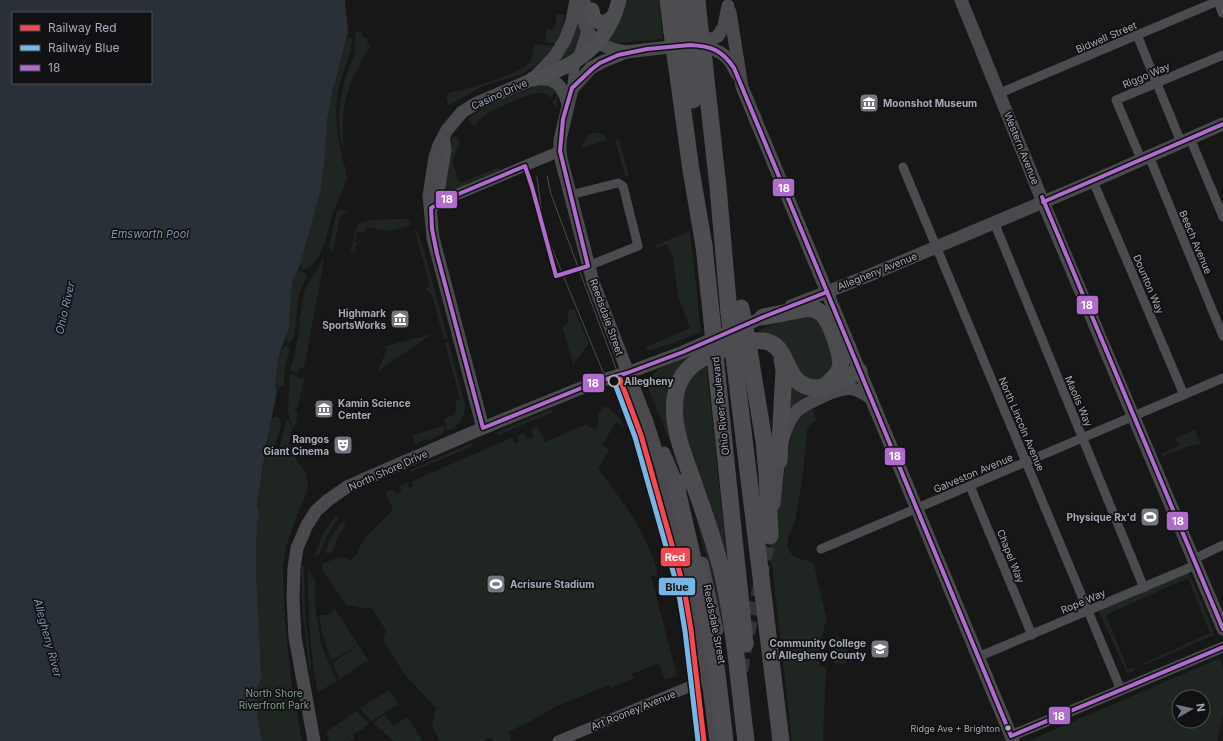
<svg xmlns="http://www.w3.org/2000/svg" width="1223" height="741" font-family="Inter,sans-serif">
<rect width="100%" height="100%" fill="#171717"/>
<g fill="#1f2621" fill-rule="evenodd">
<path d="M625,0H659L663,39L619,43L604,42Z"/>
<path d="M557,14L565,15L560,36L555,44L545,42L547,29L554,30Z"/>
<path d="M578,22L581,30L575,56L562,65L559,59Z"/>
<path d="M356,31L362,33L361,36L368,39L367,44L371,46C356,68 344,92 343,119C342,128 344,138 343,147C335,126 340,95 347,73C349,67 353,60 355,53C356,46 354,38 356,31Z"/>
<path d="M350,38L352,40C351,58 342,72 339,88C333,115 338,140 344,166L346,167L345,175L348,176C344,188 339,198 334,210C326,229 329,245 314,262C310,266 308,270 302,268L300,262L321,189L325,156L327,121L333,89L346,40Z"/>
<path d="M534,44L554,46L543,59L532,68L521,74L481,87L450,105L447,102L446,98L449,93C465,90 518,74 528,64C533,59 533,50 534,44Z"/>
<path d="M541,84L552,87L558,96L556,108L552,101L556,99V94L554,92L551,98C547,95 544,93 539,93C530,93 491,110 483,117C480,119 477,123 474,126L468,118L484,108Z"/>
<path d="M593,133H601L606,137L607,140L583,148L582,144L589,135Z"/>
<path d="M453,136H456L459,139V144L452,163L460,183L499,167V171L446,194L444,193L448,161L452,148L451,139Z"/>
<path d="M619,139L629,175L625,176L615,140Z"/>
<path d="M338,210L350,211L343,214L340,217L334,247L332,250L328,247C333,235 333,222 338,210Z"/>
<path d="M401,219H406L412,222L410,226L387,231L366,227L364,233L357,231L355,242L360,244L355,246L356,251L350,253L356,229L359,223L371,220Z"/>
<path d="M414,228L418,233L422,244L448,339L444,340L432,295L427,290L424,289L430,286Z"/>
<path d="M690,231L701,332L673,343L648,351L646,347L690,328L678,296L673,258L667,244L657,248L656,245Z"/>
<path d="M322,261H324L304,368L299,369L297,373L290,371L299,335L300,316L305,289Z"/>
<path d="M299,271L304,272L307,275V278C303,283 300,289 299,295C296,307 298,336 290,343L286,341L285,337L289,327L292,282L297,273Z"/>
<path d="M574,309L589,344L573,364L562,326L568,323V316L567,311Z"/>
<path d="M800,314L817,317L836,360L825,380L807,381L774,335L759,331V330Z"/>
<path d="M432,334L378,371L386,351V346Z"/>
<path d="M448,341L465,405C465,415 460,425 451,430H447L444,419L455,414L456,407L455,401L460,399L445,343Z"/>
<path d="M285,346L289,347L290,349L285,366L284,386L279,388L276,386L275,384C277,374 277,352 285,346Z"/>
<path d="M702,350L674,381L713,557L724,628L693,505L673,448L648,388C649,365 684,357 702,350Z"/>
<path d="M706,363L728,569L682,424L681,399L690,378Z"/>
<path d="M290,374C296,375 299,378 304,379L298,407L295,409L298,412L296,423L295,424L293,429L288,412Z"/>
<path d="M789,379L813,393L787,419Z"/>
<path d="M604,407H607L620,418L624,427L616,422L602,445L609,450L598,469C622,500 649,535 658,575L651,576L677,676L665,680L659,663L632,674L634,678L611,688L609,685L559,705L529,722L508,732L511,741H493L491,738L485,739V741H440L432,727L435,711L437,709L405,675L383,640L386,630L370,607L367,609L347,605L322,570L323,563L342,557L351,561L356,554H358L359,553L357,551L365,538L392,511V507L386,494L388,491L391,490L394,491L397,495L402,492L400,486L407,483L409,488L413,486L412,481L512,438L515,444L519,442L517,436L524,433L527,439L534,437L531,430L538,427L545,442L585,425L595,429L599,423C596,416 599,411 604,407Z"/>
<path d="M551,409L553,412L498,435L497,432Z"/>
<path d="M810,410H814L816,420L810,425L807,429C805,460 801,491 795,521C793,530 785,538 788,548C792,559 803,560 813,562L827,620C820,635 820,651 820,667H826L823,741H792L770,548L791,438C796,424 798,418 810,410Z"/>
<path d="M275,416L280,419L281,425L274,448L279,449L287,418L292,428L289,444L293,446L297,461L308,476L306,477L308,486L307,492L299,510L287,543L283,564L285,623L292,687L302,741H262L254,695L258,685L256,570L257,524L259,512L257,504L272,418Z"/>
<path d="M444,426L445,430L442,434L427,441L426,439L415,445L413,435Z"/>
<path d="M1195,430L1200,442L1199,444L1188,446L1162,457L1161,454L1179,445L1176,438Z"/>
<path d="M472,443L473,446L411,472L410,470Z"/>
<path d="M336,515L339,517L328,534L319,555L314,557L322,536Z"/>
<path d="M343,521L346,525L338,538L332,552L326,554C327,542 335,530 343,521Z"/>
<path d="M301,566H304L305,615L311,667L309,670L302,605Z"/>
<path d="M308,570L315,580V605L321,644L337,681L318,692C310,652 308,611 308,570Z"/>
<path d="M1188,573L1191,577L1209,619L1214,635L1144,665V663L1210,633L1188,578L1106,615L1128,670L1134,667V671L1127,673L1099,612L1101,610Z"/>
<path d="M333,609H335L358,645L331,661L322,633L319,616C325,613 331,618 333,609Z"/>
<path d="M836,636L842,639L849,654L846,663L834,664Z"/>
<path d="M358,645L368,660L340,679L332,663Z"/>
<path d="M1218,659L1222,662L1223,669V716L1217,741H1028ZM1179,697H1203V721H1179Z"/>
<path d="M389,690L398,704L372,721L360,708Z"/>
<path d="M357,711L369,724L363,727L364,729L353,734L354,738L349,741H329L326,732Z"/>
<path d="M385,714L393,726L407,717L423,741H394L373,723Z"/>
</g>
<path fill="#2a3038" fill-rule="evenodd" d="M0,0H345L348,33L333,89L327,121L325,156L321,189L299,268L292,282L289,327L279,356L275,384L277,391L266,447L257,504L259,512L257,524L256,570L261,679L254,695L262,741H0ZM13,13H151V83H13Z"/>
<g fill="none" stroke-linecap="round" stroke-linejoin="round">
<path stroke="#343537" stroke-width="13" stroke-dasharray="13 6" stroke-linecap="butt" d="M742,671C748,625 762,581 770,536"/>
<g stroke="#4b4c50" stroke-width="9">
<path d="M1137,35L1181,142"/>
<path d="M572,89C571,71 583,44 587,26"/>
<path d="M1000,93L1220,0"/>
<path d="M1190,138L1223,217"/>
<path d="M1149,156L1223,336"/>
<path d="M1141,159L1116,100L1223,55"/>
<path d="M903,167L1121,690"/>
<path d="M1093,181L1184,395"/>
<path d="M570,195L618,183L623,186L638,246L588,266"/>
<path d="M431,208L440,193L447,149L445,135"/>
<path d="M994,222L1144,588"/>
<path d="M970,486L1032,635"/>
<path d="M821,549L1223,378"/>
<path d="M1194,559L1223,545"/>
<path d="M978,657L1196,565"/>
</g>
<g stroke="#4b4c50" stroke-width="11">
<path d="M1219,0L1223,12"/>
<path d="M431,208L449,198L560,151"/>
<path d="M1011,736L1223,647"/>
<path d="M558,741L708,679"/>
</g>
<g stroke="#4a4a4e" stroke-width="13">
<path d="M584,0C579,33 595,47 626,52"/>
<path d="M961,0L1043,202L1223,629"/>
<path d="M730,12L742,87L1013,741"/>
<path d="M696,44C718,51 727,51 737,74"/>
<path d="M534,79C555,77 562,84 568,104"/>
<path d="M791,306L870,275L1093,181L1223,124"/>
<path d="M483,428L433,238L429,196L435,157L439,145L447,130L462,112L475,104L533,79L555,56L565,40L572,21L576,0"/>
<path d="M664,453L680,491"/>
<path d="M774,504C777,478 778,429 798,410C807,403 818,399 828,394C848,386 853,386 871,398"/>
<path d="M702,563L717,630"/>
<path d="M314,741L295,637L293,599L294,568L297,548L307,525L316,511L328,500L347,487L367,478L483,428L596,382L627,373L683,352L771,314"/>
<path d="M716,741L708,679L696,608L661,466L647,422L593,282L561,159L560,151V140L572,89L591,68L602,62L626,52L696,44L714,38L718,36L724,26L728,6"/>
</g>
<g stroke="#4d4e52" stroke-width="15">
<path d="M592,10C593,19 597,23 605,23L613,17"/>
<path d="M533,79C575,67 608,45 619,0"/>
</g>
<g stroke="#4d4d51" stroke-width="17">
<path d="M668,0L672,32"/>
<path d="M681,0L685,31"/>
<path d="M697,0L700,29"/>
<path d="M704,61L718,187L729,312"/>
<path d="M704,246L712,321"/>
<path d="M763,317L809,308C815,309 819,310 823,315C830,322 844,358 840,368C838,375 832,380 826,385"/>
<path d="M749,350L764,441L767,473L770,536"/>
<path d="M734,357L781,741"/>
<path d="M716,365L745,644"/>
<path d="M779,461L784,370L782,359"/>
<path d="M677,482L678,494L709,629L716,665L725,741"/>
<path d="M746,741C739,686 735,630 723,576C716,547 706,518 696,490C686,459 669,426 676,393C682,362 712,352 739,344C799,326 774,385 815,388C826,389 848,376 859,371"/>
</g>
<g stroke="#4b4d4f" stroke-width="1">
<path d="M547,176L551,194L562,224L620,379"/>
<path d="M537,177L542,215L551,246L608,384"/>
</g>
<g stroke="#4d4d51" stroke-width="17">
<path d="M700,29L704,61"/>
<path d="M685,31L693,100"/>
<path d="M672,32L691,170L704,246"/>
<path d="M741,308L749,350"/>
<path d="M729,312L734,357"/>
<path d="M712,321L716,365"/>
</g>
<g stroke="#111113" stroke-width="7">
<g id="bus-1">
<path d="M690,45C711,46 722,50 734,68L827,292L763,317L683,352L627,373L596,382L483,428L437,254L432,229L431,208L449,198L525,166L532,187L556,276L588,266L560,151L563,119L572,88L592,69L600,63L618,55L647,49Z"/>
<path d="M1042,197L1223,629"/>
<path d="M1043,202L1223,124"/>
<path d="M827,292L1011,736L1223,647"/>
</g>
</g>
<use href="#bus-1" stroke="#b06ccc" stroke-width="4"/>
<g stroke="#111113" stroke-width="8">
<path id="rail-1" d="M620,379L641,435L684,588L691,630L704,741"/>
</g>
<g stroke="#111113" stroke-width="8">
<path id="rail-2" d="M614,381L635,437L678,589L685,631L698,741"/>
</g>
<use href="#rail-1" stroke="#f54850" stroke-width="5"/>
<use href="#rail-2" stroke="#77b6e4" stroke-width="5"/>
</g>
<defs>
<g id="museum-square" transform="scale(1)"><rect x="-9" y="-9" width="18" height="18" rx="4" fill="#75777f" stroke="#111113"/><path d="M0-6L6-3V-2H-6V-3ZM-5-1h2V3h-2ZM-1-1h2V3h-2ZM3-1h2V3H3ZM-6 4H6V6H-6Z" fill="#fff"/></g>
<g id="theatre-square" transform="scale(1)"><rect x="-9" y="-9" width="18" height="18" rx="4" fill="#75777f" stroke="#111113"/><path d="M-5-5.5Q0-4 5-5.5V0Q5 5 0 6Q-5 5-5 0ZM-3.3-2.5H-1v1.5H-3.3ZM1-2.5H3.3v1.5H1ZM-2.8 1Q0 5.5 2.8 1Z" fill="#fff"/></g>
<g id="stadium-square" transform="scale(1)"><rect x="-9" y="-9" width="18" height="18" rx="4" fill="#75777f" stroke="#111113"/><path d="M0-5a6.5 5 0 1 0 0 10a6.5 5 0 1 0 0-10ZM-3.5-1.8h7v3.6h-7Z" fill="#fff"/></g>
<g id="university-square" transform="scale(1)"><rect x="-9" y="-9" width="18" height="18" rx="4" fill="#75777f" stroke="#111113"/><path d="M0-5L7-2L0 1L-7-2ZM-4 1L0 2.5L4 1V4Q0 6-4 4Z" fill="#fff"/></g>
</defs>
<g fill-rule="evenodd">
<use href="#museum-square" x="869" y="103"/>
<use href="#museum-square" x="400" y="319"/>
<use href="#museum-square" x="324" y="409"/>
<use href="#theatre-square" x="343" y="445"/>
<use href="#stadium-square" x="1150" y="517"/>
<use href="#stadium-square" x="496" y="584"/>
<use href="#university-square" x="880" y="649"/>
</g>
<circle fill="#111113" stroke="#a8abb7" stroke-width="2" cx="614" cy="381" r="5.5"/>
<circle fill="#a8abb7" stroke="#111113" stroke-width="1.5" cx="1008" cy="728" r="3.5"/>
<g text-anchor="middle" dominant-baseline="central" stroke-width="3.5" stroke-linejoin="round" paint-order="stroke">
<g font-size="9" fill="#a8abb7" stroke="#111113" text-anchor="end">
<text x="1000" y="728">Ridge Ave + Brighton</text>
</g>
<g font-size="10" fill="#a8abb7" stroke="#111113">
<text transform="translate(1106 37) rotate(-23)">Bidwell Street</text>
<text transform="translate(1146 75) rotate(-23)">Riggo Way</text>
<text transform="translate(499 94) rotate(-24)">Casino Drive</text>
<text transform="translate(1022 148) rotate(68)">Western Avenue</text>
<text transform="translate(1196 242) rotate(67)">Beech Avenue</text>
<text transform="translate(877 271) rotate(-22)">Allegheny Avenue</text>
<text transform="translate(1149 284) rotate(67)">Dounton Way</text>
<text transform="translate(607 317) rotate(70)">Reedsdale Street</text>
<text transform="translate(1079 401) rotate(67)">Maolis Way</text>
<text transform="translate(720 406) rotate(-96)">Ohio River Boulevard</text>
<text transform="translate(1022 424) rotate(67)">North Lincoln Avenue</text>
<text transform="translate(388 470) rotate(-24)">North Shore Drive</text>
<text transform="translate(973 473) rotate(-23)">Galveston Avenue</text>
<text transform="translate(1011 556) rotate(68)">Chapel Way</text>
<text transform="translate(1083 601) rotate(-23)">Rope Way</text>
<text transform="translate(715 624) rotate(79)">Reedsdale Street</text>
<text transform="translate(633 710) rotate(-22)">Art Rooney Avenue</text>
</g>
<g font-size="10" font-weight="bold" fill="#a8abb7" stroke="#111113" text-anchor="end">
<text x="883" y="103" text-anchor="start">Moonshot Museum</text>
<text x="386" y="313">Highmark<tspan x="386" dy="12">SportsWorks</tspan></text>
<text x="338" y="403" text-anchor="start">Kamin Science<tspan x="338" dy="12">Center</tspan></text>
<text x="329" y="439">Rangos<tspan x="329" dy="12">Giant Cinema</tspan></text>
<text x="1136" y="517">Physique Rx'd</text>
<text x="510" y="584" text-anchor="start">Acrisure Stadium</text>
<text x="866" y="643">Community College<tspan x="866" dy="12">of Allegheny County</tspan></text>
</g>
<g font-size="10" font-weight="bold" fill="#a8abb7" stroke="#111113" text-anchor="start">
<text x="624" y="381">Allegheny</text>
</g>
<g font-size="10" fill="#7fa286" stroke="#111113">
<text x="274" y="693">North Shore<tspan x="274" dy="12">Riverfront Park</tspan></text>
</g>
<g font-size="11" font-style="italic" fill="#7f94b2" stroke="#111113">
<text x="150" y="234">Emsworth Pool</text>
<text transform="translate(65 308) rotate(-77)">Ohio River</text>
<text transform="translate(48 638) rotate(75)">Allegheny River</text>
</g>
</g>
<g stroke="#111113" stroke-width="1.5">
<rect x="772" y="178" width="23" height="19" rx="4" fill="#b06ccc"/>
<rect x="435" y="190" width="23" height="19" rx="4" fill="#b06ccc"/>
<rect x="1076" y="295" width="23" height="20" rx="4" fill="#b06ccc"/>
<rect x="582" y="373" width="23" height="20" rx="4" fill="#b06ccc"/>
<rect x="884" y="447" width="22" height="19" rx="4" fill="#b06ccc"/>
<rect x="1166" y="511" width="23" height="20" rx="4" fill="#b06ccc"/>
<rect x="660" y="547" width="31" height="20" rx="4" fill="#f54850"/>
<rect x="658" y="577" width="38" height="19" rx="4" fill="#77b6e4"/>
<rect x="1048" y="706" width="23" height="19" rx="4" fill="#b06ccc"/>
</g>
<g font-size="11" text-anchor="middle" font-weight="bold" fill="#fff">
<text x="784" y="192">18</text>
<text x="447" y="203">18</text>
<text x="1087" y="309">18</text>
<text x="593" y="387">18</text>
<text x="895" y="460">18</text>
<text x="1178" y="525">18</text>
<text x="675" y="561">Red</text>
<text x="1059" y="720">18</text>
</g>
<g font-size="11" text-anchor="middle" font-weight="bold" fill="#111">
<text x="677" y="591">Blue</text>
</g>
<rect x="12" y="12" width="140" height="72" fill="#111113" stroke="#4d4f55"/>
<rect x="20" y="25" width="20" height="6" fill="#f54850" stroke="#4d4f55"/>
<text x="48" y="32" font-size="12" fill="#a8abb7">Railway Red</text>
<rect x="20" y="45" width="20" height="6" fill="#77b6e4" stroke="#4d4f55"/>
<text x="48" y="52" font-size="12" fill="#a8abb7">Railway Blue</text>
<rect x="20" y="65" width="20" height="6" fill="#b06ccc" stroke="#4d4f55"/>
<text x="48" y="72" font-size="12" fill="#a8abb7">18</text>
<g transform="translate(1191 709) rotate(81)"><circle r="19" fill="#111113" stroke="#4d4f55"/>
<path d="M0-3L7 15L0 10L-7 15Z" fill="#75777f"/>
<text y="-6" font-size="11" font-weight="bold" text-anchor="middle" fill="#a8abb7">N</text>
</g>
</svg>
